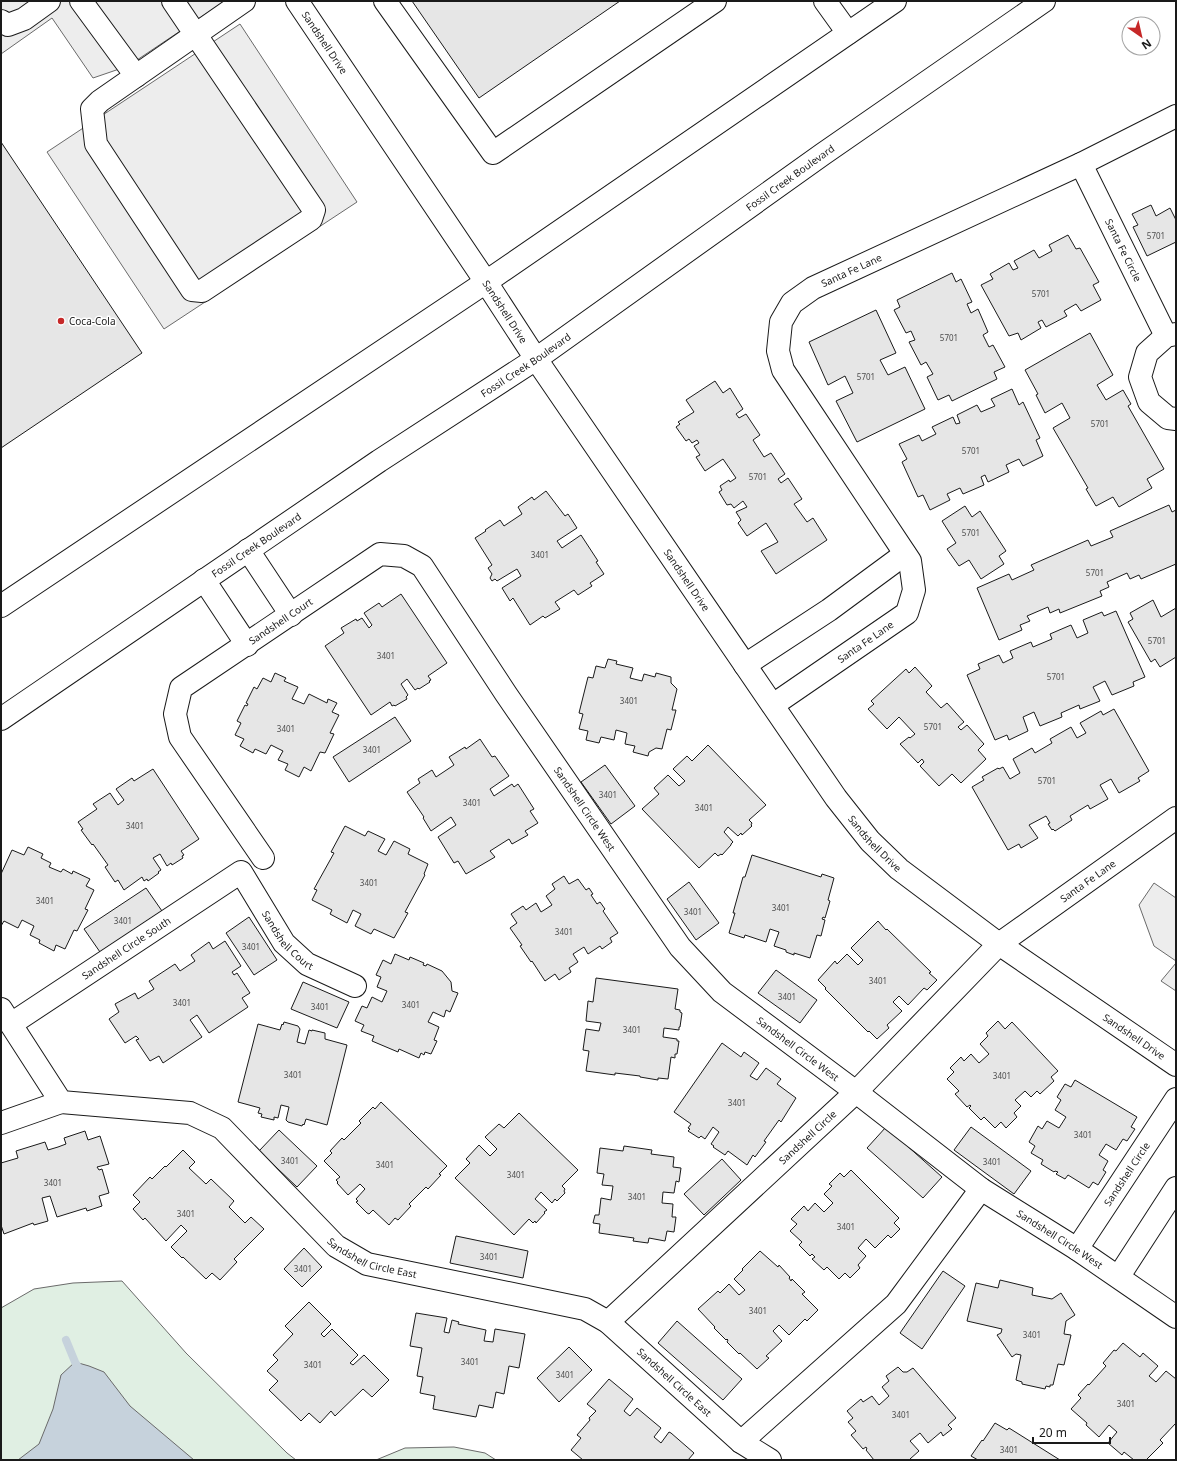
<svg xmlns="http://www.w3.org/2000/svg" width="1177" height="1461" font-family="'Noto Sans',sans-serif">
<rect width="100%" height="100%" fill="#fff"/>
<g fill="#e0efe3" stroke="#6a6a6a">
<path d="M122,1281L186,1353L287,1453L296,1460H1V1308L34,1289L73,1283Z"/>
<path d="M454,1447L485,1453L496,1460H376L405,1448Z"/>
</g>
<g fill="#ededed" stroke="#6a6a6a">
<path d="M1,1H225L128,66L93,78L52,18L1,54Z"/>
<path d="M240,24L357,202L164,329L47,152Z"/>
<path d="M1154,883L1176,898V961L1154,946L1139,905Z"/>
<path d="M1176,963V991L1161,981Z"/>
</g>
<path fill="#c6d2dc" stroke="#6a6a6a" d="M75,1362L89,1366L104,1372L130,1406L194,1460H18L39,1444L53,1409L61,1375Z"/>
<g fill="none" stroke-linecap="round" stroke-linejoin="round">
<path stroke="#c6d2dc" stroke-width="8" d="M66,1340L75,1362L80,1370"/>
</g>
<g fill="#e6e6e6" stroke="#1a1a1a">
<path d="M412,1H620L479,98Z"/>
<path d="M1,142L142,353L1,448Z"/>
<path d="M1151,205L1156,216L1170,208L1176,220V242L1147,256L1133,227L1138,225L1132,214Z"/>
<path d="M1068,235L1076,249L1080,248L1099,282L1093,285L1101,300L1081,311L1076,304L1064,311L1067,316L1046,327L1042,320L1038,322L1041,328L1021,340L1018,333L1009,336L981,285L993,279L990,274L1009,263L1013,270L1018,268L1014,261L1034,250L1039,258L1052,251L1049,245Z"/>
<path d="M952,273L956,282L961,279L972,302L967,304L971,313L978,309L988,332L983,335L989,347L993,345L1005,367L994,372L997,379L952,401L949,395L938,400L927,377L933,374L926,362L921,365L909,342L915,340L911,331L906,333L894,310L900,307L897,300Z"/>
<path d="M876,310L896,353L880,360L888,375L905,367L925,409L857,442L836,401L853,393L845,376L828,385L809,342Z"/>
<path d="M1090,333L1113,375L1097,385L1106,400L1123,390L1131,404L1128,406L1164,469L1147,479L1152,488L1119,507L1113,497L1096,506L1086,489L1088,488L1053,428L1070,418L1062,403L1045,413L1036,395L1038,394L1025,370Z"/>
<path d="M715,381L723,393L730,388L743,409L736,414L739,418L746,414L760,435L753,440L764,457L771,453L785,474L778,479L781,483L788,478L802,499L794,504L807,522L813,518L827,540L776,574L761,551L778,542L766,523L747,536L738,523L741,520L736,512L747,507L743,501L734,508L731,504L727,505L719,492L722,490L720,486L729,480L730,482L736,478L723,459L705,471L696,457L700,455L694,446L699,443L697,440L692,443L689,439L686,441L676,427L680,424L678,422L694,412L686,400Z"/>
<path d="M1012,389L1019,405L1023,402L1040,438L1036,440L1043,456L1023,466L1019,459L1006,465L1009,472L988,482L985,475L981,477L984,485L963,494L960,488L947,494L950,500L930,510L923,495L918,497L902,462L907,459L899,444L919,435L922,441L936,434L932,427L953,417L956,424L960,423L957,415L977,405L981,412L995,406L991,399Z"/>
<path d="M546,491L565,516L568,514L577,528L557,541L562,548L581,535L598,561L596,562L604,574L590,583L592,586L578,595L574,590L555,602L560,609L545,618L543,616L530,625L513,598L510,601L502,588L521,576L517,569L497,581L495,579L492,581L490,578L492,574L488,568L492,565L475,538L486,531L485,530L500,520L504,526L522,514L518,507L532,497L534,500Z"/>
<path d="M1169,505L1172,512L1176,510V564L1141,579L1139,575L1130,579L1127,573L1107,582L1109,587L1100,591L1102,596L1060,613L1059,609L1050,613L1048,607L1027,616L1030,621L1020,625L1022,630L999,640L977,588L1009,574L1012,580L1034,570L1031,565L1088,540L1091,546L1113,537L1110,531Z"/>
<path d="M965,506L972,517L980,511L1006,551L999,556L1004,564L981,579L969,560L959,566L947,549L956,543L942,521Z"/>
<path d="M401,594L447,663L428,676L431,680L429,681L430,682L419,689L418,688L415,690L407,679L401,684L408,695L406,697L407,699L395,706L394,705L392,706L390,702L371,715L325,646L344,633L341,628L356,619L357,621L362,618L369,628L372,625L364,613L379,603L382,607Z"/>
<path d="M1153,600L1161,617L1176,608V657L1160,667L1155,659L1151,662L1128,622L1133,619L1130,613Z"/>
<path d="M1116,611L1145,677L1133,682L1134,686L1112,695L1105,681L1093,687L1100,701L1080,709L1079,705L1061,713L1062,717L1040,726L1034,712L1023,717L1028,731L1009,740L1007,735L995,740L967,675L980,669L978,664L999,655L1003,663L1013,658L1010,651L1031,642L1033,647L1052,639L1050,634L1071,625L1077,638L1088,633L1083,620L1102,612L1104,616Z"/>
<path d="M608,659L617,661L616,664L633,668L630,678L642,681L644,674L655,677L656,673L671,677V683L677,689L672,710H676L671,730L667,729L662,749L656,748L649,752L648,756L633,752L635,746L625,744L627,733L616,730L614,740L601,737L599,743L586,740L588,731L579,729L583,714L579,713L588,677L593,678L596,666L605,668Z"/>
<path d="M915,667L932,686L926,692L941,708L947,703L964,722L958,727L961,730L967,725L984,744L978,750L986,759L961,783L952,774L939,786L920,766L924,762L922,759L918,763L900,744L909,737L910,738L915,734L899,717L887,729L868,709L874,704L871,701L906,669L909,673Z"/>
<path d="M275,673L286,678L284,681L298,687L292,699L304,704L309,694L327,703L328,699L337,703L332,712L339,715L330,733L334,734L325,753L320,752L311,771L304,767L299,777L285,770L288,764L278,760L283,751L271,745L266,754L255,749L253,753L240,746L244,739L235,735L241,723L237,721L245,705L247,706L248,704L246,703L254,687L257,689L263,678L271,682Z"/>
<path d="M1114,709L1149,771L1138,778L1140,781L1119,793L1111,779L1100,785L1108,799L1090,809L1088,805L1070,816L1072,820L1055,831L1053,829L1052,830L1048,824L1050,823L1046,816L1029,825L1038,838L1021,848L1019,844L1008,850L972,787L984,780L982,777L998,768L999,769L1003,767L1010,779L1020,773L1013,759L1032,748L1035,753L1052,743L1050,739L1071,727L1077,738L1086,733L1080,723L1101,711L1103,715Z"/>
<path d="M395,717L411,741L349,782L333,757Z"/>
<path d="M480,739L492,757L495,756L509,776L490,789L494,796L512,784L514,787L518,784L534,809L530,811L538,823L525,831L528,835L512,844L509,839L490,851L495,857L466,874L458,861L454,863L438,837L456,825L451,817L431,831L423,818L424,817L407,792L420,783L418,779L432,770L436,777L454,765L449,757L465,747L466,749Z"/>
<path d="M708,745L766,805L749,820L752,823L751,825L752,826L742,835L741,833L738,836L728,827L724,832L733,842L731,844V845L722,855L721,854L718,856L715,853L699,868L642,809L659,794L654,788L668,775L679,786L685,781L673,769L687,756L692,761Z"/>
<path d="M605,765L635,806L611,824L581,782Z"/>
<path d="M153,769L199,839L181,851L184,855L182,856L183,858L172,865L171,863L167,866L160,854L153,858L161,870L158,872L159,873L148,881L147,879L144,881L142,877L124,890L118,880L115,882L105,867L108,865L93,844L92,845L81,830L83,829L78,822L97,809L93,804L110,793L118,805L124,800L116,789L132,778L134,781Z"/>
<path d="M345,826L365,836L368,831L385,839L378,851L386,855L394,841L410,849L408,854L428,864L424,874L425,875L405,912L408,913L394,938L374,929L371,934L355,926L361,914L353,910L347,923L330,914L332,910L312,900L317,890L314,889L334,853L331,852Z"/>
<path d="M28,847L43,854L41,858L51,863L49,867L61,872L63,869L72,874L73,871L90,879L86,886L94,890L85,909L88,910L77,931L74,930L65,949L56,945L54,951L39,943L40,940L30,935L34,926L22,920L18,928L4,921L1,926V874L12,850L24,855Z"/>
<path d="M752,855L821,877L822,874L834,878L828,900L830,901L825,918L823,917L822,919L825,920L821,936L817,935L810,958L794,953V955L786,952V950L774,946L779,932L770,929L766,942L745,935L744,938L729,933L735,913H733L743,877H745Z"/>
<path d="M564,876L569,884L578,879L586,890L589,888L593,894L591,895L597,904L600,902L605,909L603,911L618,933L610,938L612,942L602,949L600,946L588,954L584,947L573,954L578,962L569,968L571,972L559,980L555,974L545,981L532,961L531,962L520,946L522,945L510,928L517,923L511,914L523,906L526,910L536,903L541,912L552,905L546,896L555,889L552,884Z"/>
<path d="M689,882L719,923L696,940L667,899Z"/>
<path d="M146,888L162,911L100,952L84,929Z"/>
<path d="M249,917L277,960L254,975L226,933Z"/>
<path d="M878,921L886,930L887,929L931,972L929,973L937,980L927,990L924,988L908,1005L899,996L893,1002L902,1011L887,1025L889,1028L877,1039L869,1031L868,1032L825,989L826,988L818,980L835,961L837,964L847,954L858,965L863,960L851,948Z"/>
<path d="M225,941L241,966L232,972L234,975L237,973L250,993L242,998L248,1007L209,1033L197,1015L190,1020L202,1037L163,1063L159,1056L150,1061L136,1040L139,1039L136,1036L125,1043L109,1019L119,1012L115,1004L135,993L138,999L154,989L149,981L175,964L180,971L195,961L191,955L209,942L213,949Z"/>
<path d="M395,954L409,960L410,957L424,963L423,965L426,966L427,964L442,971L451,982L452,991L458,993L450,1012L446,1010L444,1017L433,1012L428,1022L439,1027L434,1040L437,1041L431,1054L425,1052L424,1055L421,1053L419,1058L399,1049L398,1052L372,1041L374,1036L361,1031L364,1025L355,1021L362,1006L367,1008L372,997L382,1002L387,991L377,987L381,977L376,975L383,960L391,964Z"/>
<path d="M776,970L817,1000L800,1023L758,993Z"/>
<path d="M596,978L678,989L675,1009L680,1010V1012L682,1013L680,1027H679V1030L664,1028L663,1037L677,1039V1041H679L677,1054H675V1058L671,1057L668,1079L658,1078V1080L640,1077V1076L615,1073V1075L586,1071L589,1051L583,1050L586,1029L599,1031L601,1023L586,1021L588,1001L593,1002Z"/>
<path d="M303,982L349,1002L337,1028L291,1009Z"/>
<path d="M998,1021L1005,1029L1012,1022L1058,1071L1051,1077L1054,1081L1040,1094L1037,1091L1031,1097L1025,1091L1015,1100L1021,1106L1014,1113L1017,1117L1006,1128L1001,1122L995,1128L984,1117L981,1120L969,1108L971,1106L970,1105L967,1107L955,1094L959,1091L947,1079L954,1072L950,1068L961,1057L964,1061L971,1054L979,1063L989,1054L980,1044L988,1036L986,1033Z"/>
<path d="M284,1022L298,1026L300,1029L297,1042L305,1044L309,1030L312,1031V1030L325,1033V1039L347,1045L327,1125L306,1119L304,1125L303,1124L302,1126L288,1122L286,1120L289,1107L281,1105L278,1118L274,1117V1120L261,1117L262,1114L258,1113L260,1108L238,1102L258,1024L280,1030L282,1024L283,1025Z"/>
<path d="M722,1043L741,1057L744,1052L759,1063L750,1076L757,1080L766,1068L781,1079L777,1084L796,1098L781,1122L779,1120L764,1141L766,1142L755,1157L753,1155L747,1165L728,1151L725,1155L713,1147L714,1146L711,1144L719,1132L713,1127L705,1139L701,1136L699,1138L688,1131L690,1129L688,1128L691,1124L674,1112Z"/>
<path d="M1075,1080L1137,1117L1131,1127L1135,1129L1127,1141L1123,1139L1116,1150L1106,1144L1099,1155L1108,1161L1103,1170L1106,1172L1098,1185L1093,1182L1089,1188L1068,1175L1065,1179L1056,1174L1058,1172L1055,1171L1054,1172L1041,1164L1043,1160L1031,1153L1035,1146L1029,1142L1038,1126L1042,1129L1047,1121L1059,1128L1066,1117L1055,1110L1061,1100L1057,1097L1065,1084L1071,1087Z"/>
<path d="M381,1102L447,1166L439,1174L441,1175L428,1189L426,1187L409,1204L411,1206L398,1220L395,1218L389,1225L373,1210L369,1214L367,1213L356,1202L358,1201L356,1199L365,1189L360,1184L348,1195L337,1183L338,1182L336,1180L340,1177L324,1161L332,1153L330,1151L342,1138L344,1140L361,1123L359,1121L373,1107L375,1109Z"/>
<path d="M519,1113L578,1170L562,1186L565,1189L564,1191L565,1193L557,1201L555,1199L552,1203L541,1192L535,1199L547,1210L544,1212L545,1213L536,1223L535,1221L533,1223L529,1219L514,1235L455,1178L470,1163L466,1159L479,1145L490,1156L497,1149L485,1137L499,1124L504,1128Z"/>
<path d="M886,1127L942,1177L923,1198L867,1148Z"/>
<path d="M971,1127L1031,1171L1014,1194L954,1150Z"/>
<path d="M279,1130L317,1166L297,1187L259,1151Z"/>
<path d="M85,1131L88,1140L100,1136L109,1164L97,1167L99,1170L102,1169L109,1193L99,1196L102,1206L87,1211L86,1208L57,1217L50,1196L42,1198L48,1221L34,1225L33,1223L4,1234L1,1225V1163L18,1158L16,1151L45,1142L48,1150L58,1147L66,1144L64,1138Z"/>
<path d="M624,1146L652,1150L651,1154L674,1157L673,1167L681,1168L679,1182L676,1181L674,1193L663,1192L662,1203L673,1204L672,1217H676L674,1232L667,1231L665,1241L649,1238L648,1243L633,1241L634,1238L599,1233L600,1224L593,1223L595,1215H599L601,1198L611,1200L613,1186L602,1185L604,1174L597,1173L600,1148L623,1151Z"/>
<path d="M183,1150L195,1162L189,1168L206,1184L211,1179L234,1201L229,1207L245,1223L251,1217L264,1229L234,1259L237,1262L220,1280L212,1273L206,1279L183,1257L182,1258L171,1247L187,1231L181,1225L166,1241L145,1218L143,1220L133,1209L140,1202L133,1195L150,1177L152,1179L165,1166L166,1167Z"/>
<path d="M722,1159L741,1180L704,1215L684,1194Z"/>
<path d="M851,1170L899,1218L894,1223L900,1229L891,1238L888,1235L875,1248L866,1239L858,1248L866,1256L858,1265L860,1268L850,1278L845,1273L839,1279L827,1267L824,1270L812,1259L815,1257L812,1254L810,1256L799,1245L802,1242L790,1231L797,1224L791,1219L804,1206L808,1211L815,1203L824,1212L833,1203L824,1194L832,1186L829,1184L840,1173L844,1177Z"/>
<path d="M456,1236L528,1251L523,1278L450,1263Z"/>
<path d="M304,1248L322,1267L302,1287L284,1269Z"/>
<path d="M760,1251L778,1267L779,1265L790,1277L789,1278L791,1281L792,1279L805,1292L802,1294L818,1310L807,1321L805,1319L789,1335L779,1325L773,1331L782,1341L766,1356L769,1358L757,1369L740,1353L739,1354L727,1342L728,1340L727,1339L726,1340L714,1328L715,1327L698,1309L718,1291L720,1293L729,1284L739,1295L745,1290L734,1279L743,1270L742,1269Z"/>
<path d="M943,1271L965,1286L922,1349L900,1333Z"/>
<path d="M1000,1280L1033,1288L1032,1295L1052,1299L1061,1293L1075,1315L1066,1321L1064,1334L1071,1335L1064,1365L1058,1364L1053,1385H1050V1387L1046,1386L1045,1389L1022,1384V1382L1016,1380L1021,1355L1016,1354L1012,1357L997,1335L1001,1333L1002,1329L967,1321L976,1283L998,1288Z"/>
<path d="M309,1302L331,1324L321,1334L324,1337L332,1329L358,1355L350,1363L353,1365L364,1355L389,1380L372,1397L363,1389L335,1416L331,1411L320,1423L309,1413L301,1421L269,1390L278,1381L267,1371L278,1360L273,1355L293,1334L285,1326Z"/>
<path d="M416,1313L447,1318L444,1332L449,1333L452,1320L459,1322L458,1324L486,1330L484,1341L493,1342L495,1329L525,1334L519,1368L509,1366L504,1394L496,1392L493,1408L479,1405L476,1417L433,1409L435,1396L420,1393L423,1377L417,1376L422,1348L410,1346Z"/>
<path d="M677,1321L742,1379L723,1400L658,1343Z"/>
<path d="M1123,1343L1140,1357L1143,1353L1158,1366L1149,1376L1156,1382L1166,1371L1176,1379V1423L1160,1440L1163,1443L1146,1460H1134L1124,1452L1122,1455L1108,1443L1117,1432L1109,1425L1099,1437L1086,1425L1087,1423L1071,1409L1081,1398L1078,1395L1088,1384L1089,1385L1106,1366L1103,1363L1114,1350L1116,1351Z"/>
<path d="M569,1347L592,1370L559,1402L537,1378Z"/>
<path d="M898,1367L903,1372H907L913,1368L956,1418L948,1425L952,1429L943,1436L941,1432L928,1443L920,1433L910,1441L919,1451L910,1459L911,1460H874L866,1450L867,1449L866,1447L863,1449L851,1435L856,1431L848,1422L853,1418L847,1411L861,1399L863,1402L872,1396L879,1405L889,1396L882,1387L889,1381L886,1376Z"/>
<path d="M609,1379L633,1399L624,1411L630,1416L637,1408L661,1428L654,1437L661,1443L669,1432L671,1433L694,1453L688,1460H583L571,1450L581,1438L577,1435L590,1420L589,1418L596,1411L587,1404Z"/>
<path d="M995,1423L1007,1430L1009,1428L1060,1460H978L971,1456L982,1440L983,1441Z"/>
</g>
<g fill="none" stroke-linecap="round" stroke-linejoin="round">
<g stroke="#1a1a1a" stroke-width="24">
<g id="minor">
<path d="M81,1L136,76"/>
<path d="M173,1L314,210L311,219L202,291L192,290L96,144L92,109L100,101C148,68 196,34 244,1"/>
<path id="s1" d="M297,1L486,282L536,359L836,798L870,841L899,869L999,944L1176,1065"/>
<path d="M385,1L493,153L715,1"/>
<path d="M825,1L848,33"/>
<path d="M1,21L8,25L24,19L49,1"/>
<path id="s2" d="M1081,164L1166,336"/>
<path d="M1176,334L1166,336L1147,353L1140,377L1149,402L1168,418L1176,419"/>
<path d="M248,550L291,615"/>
<path d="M204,580L247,645"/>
<path d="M745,665L829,610L905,554"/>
<path id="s3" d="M773,705L907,613L914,590L910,561L783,370L778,351L781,322L792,303L813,288L1081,164L1176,116"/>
<path id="s4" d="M263,858L180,737L175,714L181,688L380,554L404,556L422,566L506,694L680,947L722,992L856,1092L981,1189L1077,1249L1176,1317"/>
<path id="s5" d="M1,1009L61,1102L190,1113L222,1128L336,1246L367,1264L585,1309L608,1322L741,1442L770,1460"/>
<path id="s6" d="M11,1024L241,872L284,943L307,964L355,986"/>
<path d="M1,1123L61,1102"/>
<path id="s7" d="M1077,1249L1176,1099"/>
<path d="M1119,1276L1176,1188"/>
<path id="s8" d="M608,1322L856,1092L999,944L1176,818"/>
<path d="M741,1442L896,1304L981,1189"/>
</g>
</g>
<g stroke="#1a1a1a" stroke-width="24">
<g id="major">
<path d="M1,606L486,282L895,1"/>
<path id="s9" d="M1,719L379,461L536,359L823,154L1044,1"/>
</g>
</g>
<use href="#minor" stroke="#fff" stroke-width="22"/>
<use href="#major" stroke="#fff" stroke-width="22"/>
</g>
<circle fill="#c62828" stroke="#fff" stroke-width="1.5" cx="61" cy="321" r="4"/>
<g text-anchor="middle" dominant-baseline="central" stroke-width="3" stroke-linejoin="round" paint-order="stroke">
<g font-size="8" fill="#4d4d4d">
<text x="1156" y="235">5701</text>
<text x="1041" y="293">5701</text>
<text x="949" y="337">5701</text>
<text x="866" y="376">5701</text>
<text x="1100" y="423">5701</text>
<text x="971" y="450">5701</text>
<text x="758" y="476">5701</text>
<text x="971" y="532">5701</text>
<text x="540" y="554">3401</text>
<text x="1095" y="572">5701</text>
<text x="1157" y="640">5701</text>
<text x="386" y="655">3401</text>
<text x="1056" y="676">5701</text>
<text x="629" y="700">3401</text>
<text x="933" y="726">5701</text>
<text x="286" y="728">3401</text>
<text x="372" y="749">3401</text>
<text x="1047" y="780">5701</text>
<text x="608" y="794">3401</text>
<text x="472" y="802">3401</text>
<text x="704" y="807">3401</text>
<text x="135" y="825">3401</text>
<text x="369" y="882">3401</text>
<text x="45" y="900">3401</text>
<text x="781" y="907">3401</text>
<text x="693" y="911">3401</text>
<text x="123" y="920">3401</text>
<text x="564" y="931">3401</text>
<text x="251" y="946">3401</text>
<text x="878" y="980">3401</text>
<text x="787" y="996">3401</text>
<text x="182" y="1002">3401</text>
<text x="411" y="1004">3401</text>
<text x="320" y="1006">3401</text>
<text x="632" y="1029">3401</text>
<text x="293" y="1074">3401</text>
<text x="1002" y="1075">3401</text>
<text x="737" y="1102">3401</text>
<text x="1083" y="1134">3401</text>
<text x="290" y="1160">3401</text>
<text x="992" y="1161">3401</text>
<text x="385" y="1164">3401</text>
<text x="516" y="1174">3401</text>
<text x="53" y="1182">3401</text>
<text x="637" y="1196">3401</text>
<text x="186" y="1213">3401</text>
<text x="846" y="1226">3401</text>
<text x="489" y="1256">3401</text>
<text x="303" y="1268">3401</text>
<text x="758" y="1310">3401</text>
<text x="1032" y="1334">3401</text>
<text x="470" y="1361">3401</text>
<text x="313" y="1364">3401</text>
<text x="565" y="1374">3401</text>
<text x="1126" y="1403">3401</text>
<text x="901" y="1414">3401</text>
<text x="1009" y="1449">3401</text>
</g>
<g font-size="10" fill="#1a1a1a" stroke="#fff">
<text stroke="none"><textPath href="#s1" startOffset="50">Sandshell Drive</textPath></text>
<text stroke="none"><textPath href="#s9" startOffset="957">Fossil Creek Boulevard</textPath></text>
<text stroke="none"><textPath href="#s2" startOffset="96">Santa Fe Circle</textPath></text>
<text stroke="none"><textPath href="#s3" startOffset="584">Santa Fe Lane</textPath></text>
<text stroke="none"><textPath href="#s1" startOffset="374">Sandshell Drive</textPath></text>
<text stroke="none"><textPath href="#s9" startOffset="633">Fossil Creek Boulevard</textPath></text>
<text stroke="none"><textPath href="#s9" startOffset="309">Fossil Creek Boulevard</textPath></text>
<text stroke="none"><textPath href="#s1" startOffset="698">Sandshell Drive</textPath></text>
<text stroke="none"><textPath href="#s4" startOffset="317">Sandshell Court</textPath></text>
<text stroke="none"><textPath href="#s3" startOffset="112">Santa Fe Lane</textPath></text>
<text stroke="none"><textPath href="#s4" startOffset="774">Sandshell Circle West</textPath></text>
<text stroke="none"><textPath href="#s1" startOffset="1022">Sandshell Drive</textPath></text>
<text stroke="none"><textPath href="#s8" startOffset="653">Santa Fe Lane</textPath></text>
<text stroke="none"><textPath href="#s6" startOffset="359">Sandshell Court</textPath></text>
<text stroke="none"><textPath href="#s6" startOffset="138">Sandshell Circle South</textPath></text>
<text stroke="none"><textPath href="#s1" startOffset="1346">Sandshell Drive</textPath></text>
<text stroke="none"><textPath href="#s4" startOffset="1098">Sandshell Circle West</textPath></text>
<text stroke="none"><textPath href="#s8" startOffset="272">Sandshell Circle</textPath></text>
<text stroke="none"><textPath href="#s7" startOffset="90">Sandshell Circle</textPath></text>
<text stroke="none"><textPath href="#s4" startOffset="1422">Sandshell Circle West</textPath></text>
<text stroke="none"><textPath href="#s5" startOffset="478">Sandshell Circle East</textPath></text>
<text stroke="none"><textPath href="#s5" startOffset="814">Sandshell Circle East</textPath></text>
</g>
<g font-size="10" fill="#1a1a1a" stroke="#fff" text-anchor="start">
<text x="69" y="321">Coca-Cola</text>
</g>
</g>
<rect width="1177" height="1461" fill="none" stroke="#1a1a1a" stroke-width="4"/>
<g transform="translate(1141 36) rotate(146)"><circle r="19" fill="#ffffff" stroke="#a3a3a3"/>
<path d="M0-3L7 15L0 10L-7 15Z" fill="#c62828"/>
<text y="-6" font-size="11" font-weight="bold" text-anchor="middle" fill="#1a1a1a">N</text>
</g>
<path d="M1033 1437v6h77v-6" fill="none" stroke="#1a1a1a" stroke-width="2"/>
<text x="1039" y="1437" font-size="12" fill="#1a1a1a" stroke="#ffffff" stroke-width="3" paint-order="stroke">20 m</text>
</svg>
